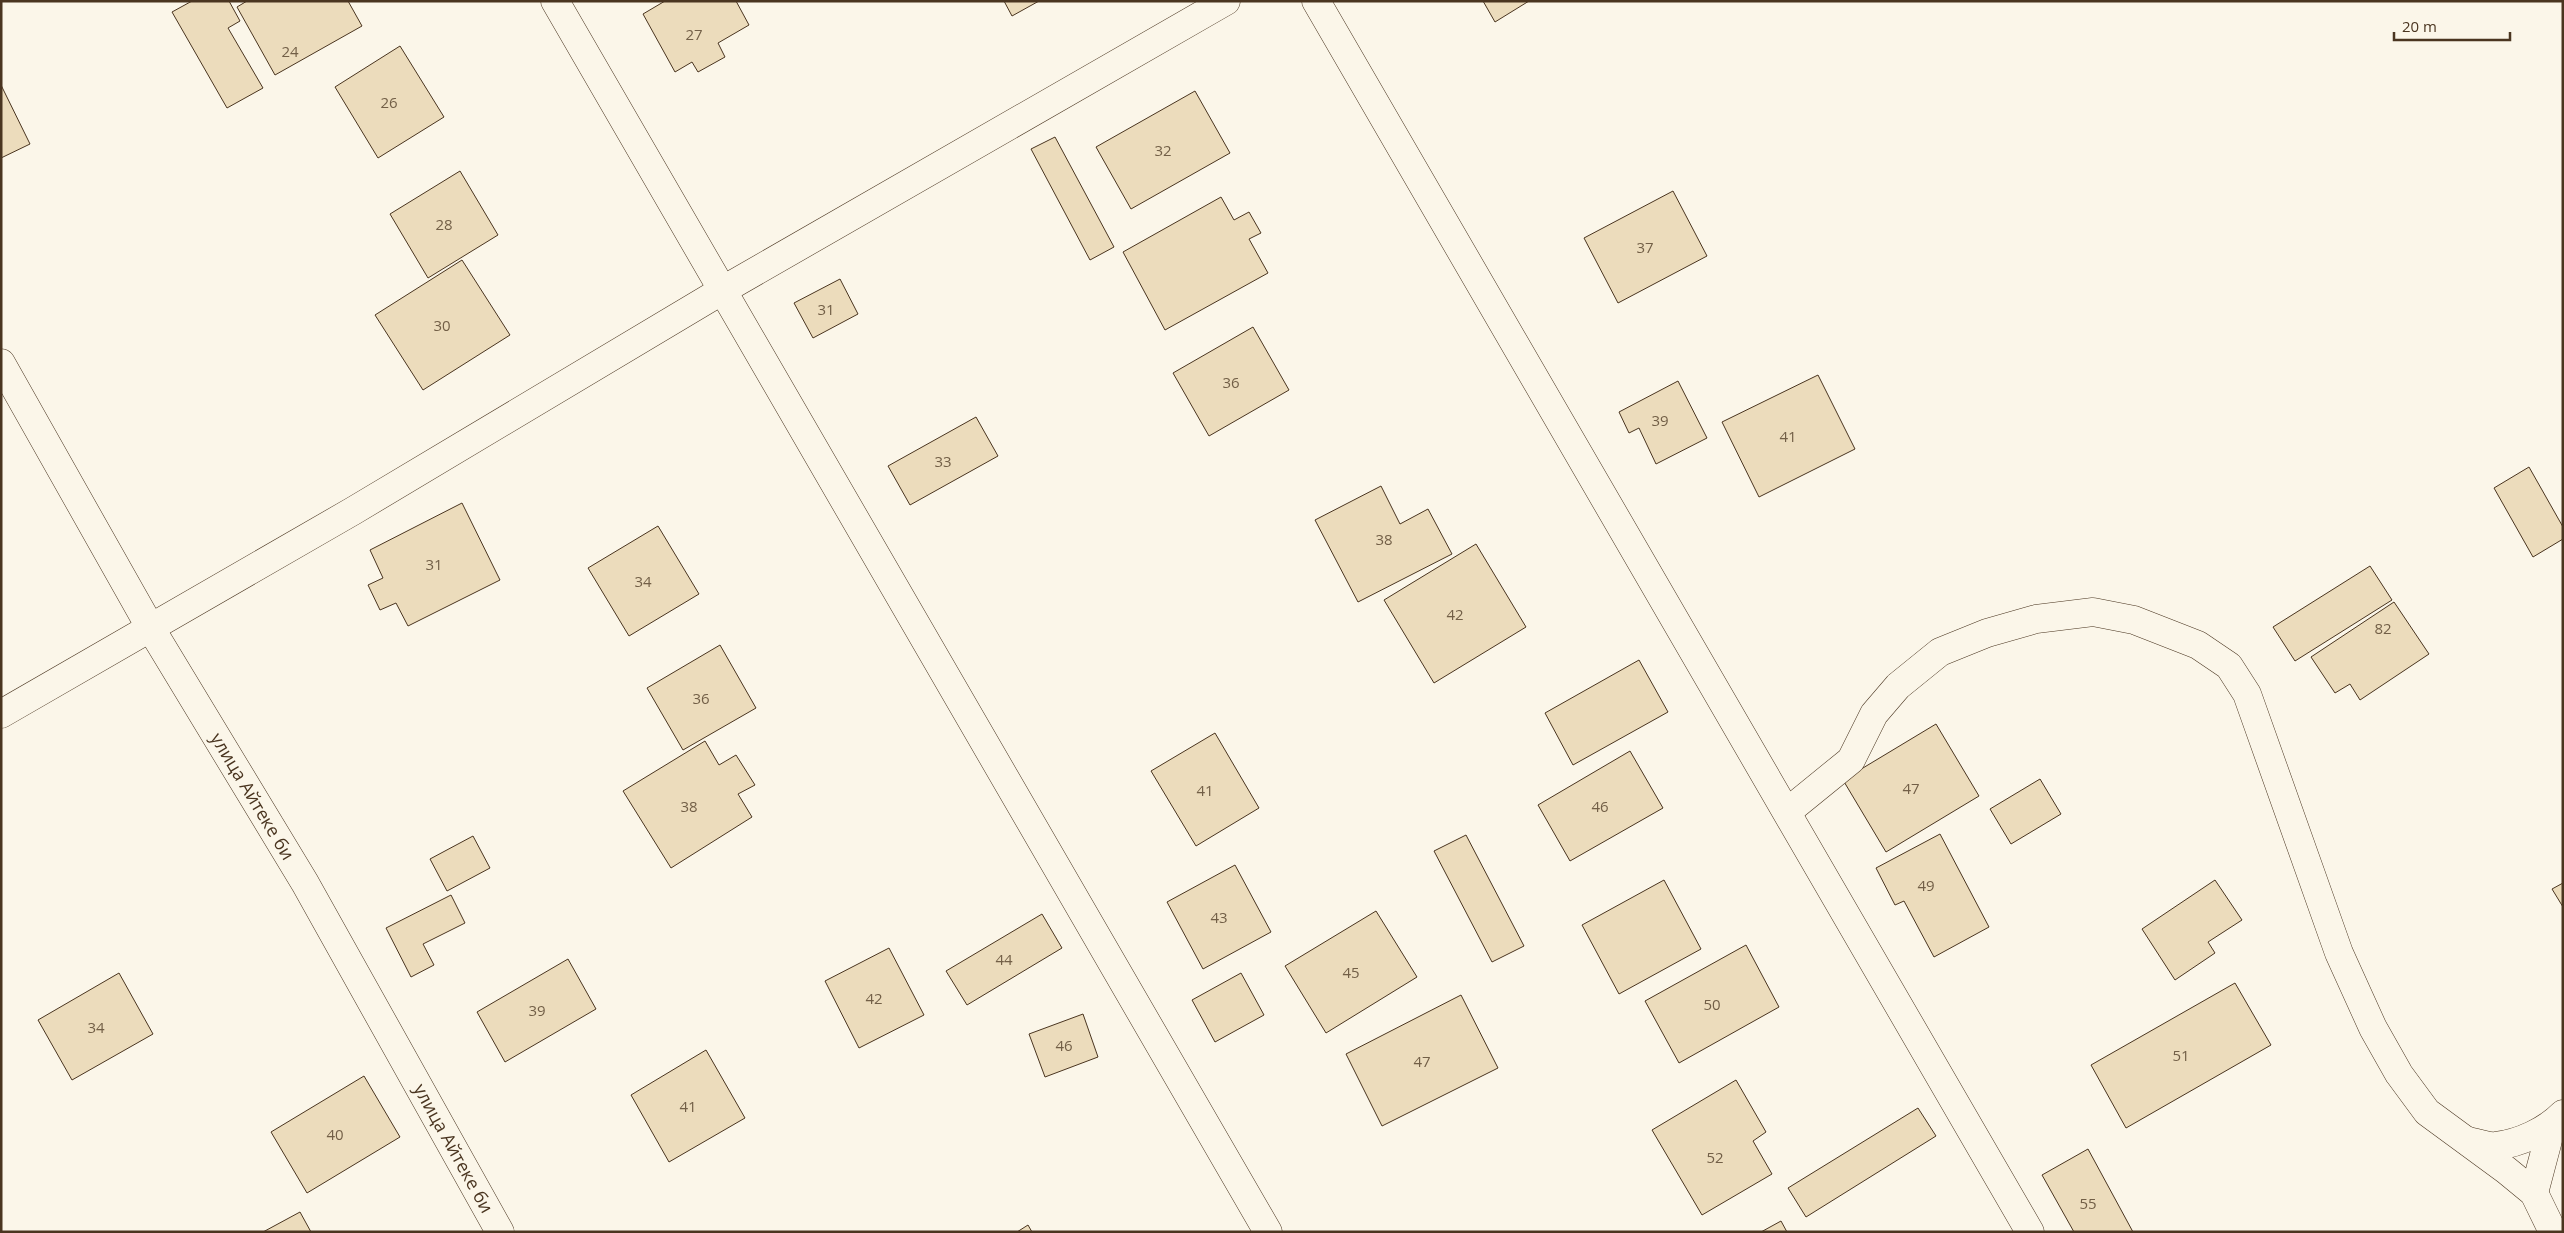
<svg xmlns="http://www.w3.org/2000/svg" width="2564" height="1233" font-family="'Open Sans',sans-serif">
<rect width="100%" height="100%" fill="#fbf6e9"/>
<g fill="#ecdcbc" stroke="#4a3520">
<path d="M192,1H229L240,21L228,28L263,88L227,108L172,12Z"/>
<path d="M247,1H348L362,26L275,75L237,7Z"/>
<path d="M665,1H736L749,25L718,43L725,57L698,72L692,62L675,72L643,14Z"/>
<path d="M1004,1H1039L1012,16Z"/>
<path d="M1483,1H1529L1495,22Z"/>
<path d="M400,46L444,117L378,158L335,87Z"/>
<path d="M1,85L30,144L1,158Z"/>
<path d="M1195,91L1230,153L1131,209L1096,147Z"/>
<path d="M1055,137L1114,247L1090,260L1031,149Z"/>
<path d="M460,171L498,235L428,278L390,214Z"/>
<path d="M1673,191L1707,256L1618,303L1584,238Z"/>
<path d="M1221,197L1234,220L1249,212L1261,233L1249,239L1268,273L1165,330L1123,252Z"/>
<path d="M462,260L510,335L423,390L375,315Z"/>
<path d="M840,279L858,314L813,338L794,303Z"/>
<path d="M1253,327L1289,390L1209,436L1173,373Z"/>
<path d="M1818,375L1855,449L1759,497L1722,422Z"/>
<path d="M1678,381L1707,438L1656,464L1639,428L1629,433L1619,412Z"/>
<path d="M976,417L998,456L910,505L888,466Z"/>
<path d="M2529,467L2563,527V539L2533,557L2494,488Z"/>
<path d="M1381,486L1400,524L1428,509L1452,554L1358,602L1315,520Z"/>
<path d="M462,503L500,580L408,626L396,603L380,610L368,585L383,578L370,550Z"/>
<path d="M658,526L699,594L629,636L588,568Z"/>
<path d="M1476,544L1526,627L1434,683L1384,600Z"/>
<path d="M2370,566L2392,600L2295,661L2273,627Z"/>
<path d="M2394,602L2429,654L2360,700L2350,684L2335,693L2311,657Z"/>
<path d="M720,645L756,708L683,750L647,688Z"/>
<path d="M1639,660L1668,712L1573,765L1545,713Z"/>
<path d="M1936,724L1979,796L1886,852L1843,780Z"/>
<path d="M1215,733L1259,808L1196,846L1151,771Z"/>
<path d="M705,741L719,765L736,755L755,785L738,794L752,817L671,868L623,791Z"/>
<path d="M1630,751L1663,808L1570,861L1538,805Z"/>
<path d="M2040,779L2061,814L2011,844L1990,809Z"/>
<path d="M1940,834L1989,927L1934,957L1904,901L1895,905L1876,868Z"/>
<path d="M1466,835L1524,946L1492,962L1434,851Z"/>
<path d="M473,836L490,868L447,891L430,859Z"/>
<path d="M1235,865L1271,932L1203,969L1167,902Z"/>
<path d="M1664,880L1701,949L1619,994L1582,925Z"/>
<path d="M2215,880L2242,920L2208,942L2215,953L2175,980L2142,929Z"/>
<path d="M2563,883V907L2552,889Z"/>
<path d="M451,895L465,923L423,944L434,965L411,977L386,928Z"/>
<path d="M1376,911L1417,977L1326,1033L1285,966Z"/>
<path d="M1042,914L1062,948L967,1005L946,971Z"/>
<path d="M1746,945L1779,1007L1679,1063L1645,1001Z"/>
<path d="M889,948L924,1015L859,1048L825,981Z"/>
<path d="M568,959L596,1009L505,1062L477,1012Z"/>
<path d="M119,973L153,1034L72,1080L38,1020Z"/>
<path d="M1241,973L1264,1015L1215,1042L1192,1000Z"/>
<path d="M2235,983L2271,1045L2126,1128L2091,1065Z"/>
<path d="M1461,995L1498,1068L1382,1126L1346,1054Z"/>
<path d="M1083,1014L1098,1057L1045,1077L1029,1034Z"/>
<path d="M706,1050L745,1118L669,1162L631,1095Z"/>
<path d="M364,1076L400,1137L307,1193L271,1132Z"/>
<path d="M1736,1080L1766,1132L1753,1141L1772,1174L1702,1215L1652,1130Z"/>
<path d="M1918,1108L1936,1136L1806,1217L1788,1188Z"/>
<path d="M2088,1149L2133,1232H2074L2042,1175Z"/>
<path d="M300,1212L311,1232H263Z"/>
<path d="M1781,1221L1787,1232H1761Z"/>
<path d="M1028,1225L1032,1232H1017Z"/>
</g>
<g fill="none" stroke-linecap="round" stroke-linejoin="round">
<g stroke="#4a3520" stroke-width="29">
<g id="minor">
<path d="M555,1L1268,1232"/>
<path d="M1316,1L2030,1232"/>
<path d="M1,363L150,627L305,883L500,1232"/>
<path d="M1,714L353,511L723,290L1226,1"/>
<path d="M1787,812L1851,760L1874,714L1898,686L1940,652L1987,633L2036,619L2093,612L2134,620L2198,645L2229,666L2247,694L2339,953L2373,1028L2399,1074L2427,1112L2506,1170L2534,1193L2553,1232"/>
<path d="M2469,1141C2477,1143 2488,1147 2496,1146C2520,1143 2546,1131 2563,1114"/>
<path d="M2534,1193L2552,1125"/>
</g>
</g>
<use href="#minor" stroke="#fbf6e9" stroke-width="28"/>
</g>
<g text-anchor="middle" dominant-baseline="central" stroke-width="4" stroke-linejoin="round" paint-order="stroke">
<g font-size="15" fill="#725f47">
<text x="694" y="34">27</text>
<text x="290" y="51">24</text>
<text x="389" y="102">26</text>
<text x="1163" y="150">32</text>
<text x="444" y="224">28</text>
<text x="1645" y="247">37</text>
<text x="826" y="309">31</text>
<text x="442" y="325">30</text>
<text x="1231" y="382">36</text>
<text x="1660" y="420">39</text>
<text x="1788" y="436">41</text>
<text x="943" y="461">33</text>
<text x="1384" y="539">38</text>
<text x="434" y="564">31</text>
<text x="643" y="581">34</text>
<text x="1455" y="614">42</text>
<text x="2383" y="628">82</text>
<text x="701" y="698">36</text>
<text x="1911" y="788">47</text>
<text x="1205" y="790">41</text>
<text x="689" y="806">38</text>
<text x="1600" y="806">46</text>
<text x="1926" y="885">49</text>
<text x="1219" y="917">43</text>
<text x="1004" y="959">44</text>
<text x="1351" y="972">45</text>
<text x="874" y="998">42</text>
<text x="1712" y="1004">50</text>
<text x="537" y="1010">39</text>
<text x="96" y="1027">34</text>
<text x="1064" y="1045">46</text>
<text x="2181" y="1055">51</text>
<text x="1422" y="1061">47</text>
<text x="688" y="1106">41</text>
<text x="335" y="1134">40</text>
<text x="1715" y="1157">52</text>
<text x="2088" y="1203">55</text>
</g>
<g font-size="18" fill="#4a3520" stroke="#fbf6e9">
<text transform="translate(253 796) rotate(59)">улица Айтеке би</text>
<text transform="translate(454 1148) rotate(61)">улица Айтеке би</text>
</g>
</g>
<rect width="2564" height="1233" fill="none" stroke="#4a3520" stroke-width="5"/>
<path d="M2394 32v8h116v-8" fill="none" stroke="#4a3520" stroke-width="2.5"/>
<text x="2402" y="32" font-size="15" fill="#4a3520" stroke="#fbf6e9" stroke-width="4" paint-order="stroke">20 m</text>
</svg>
